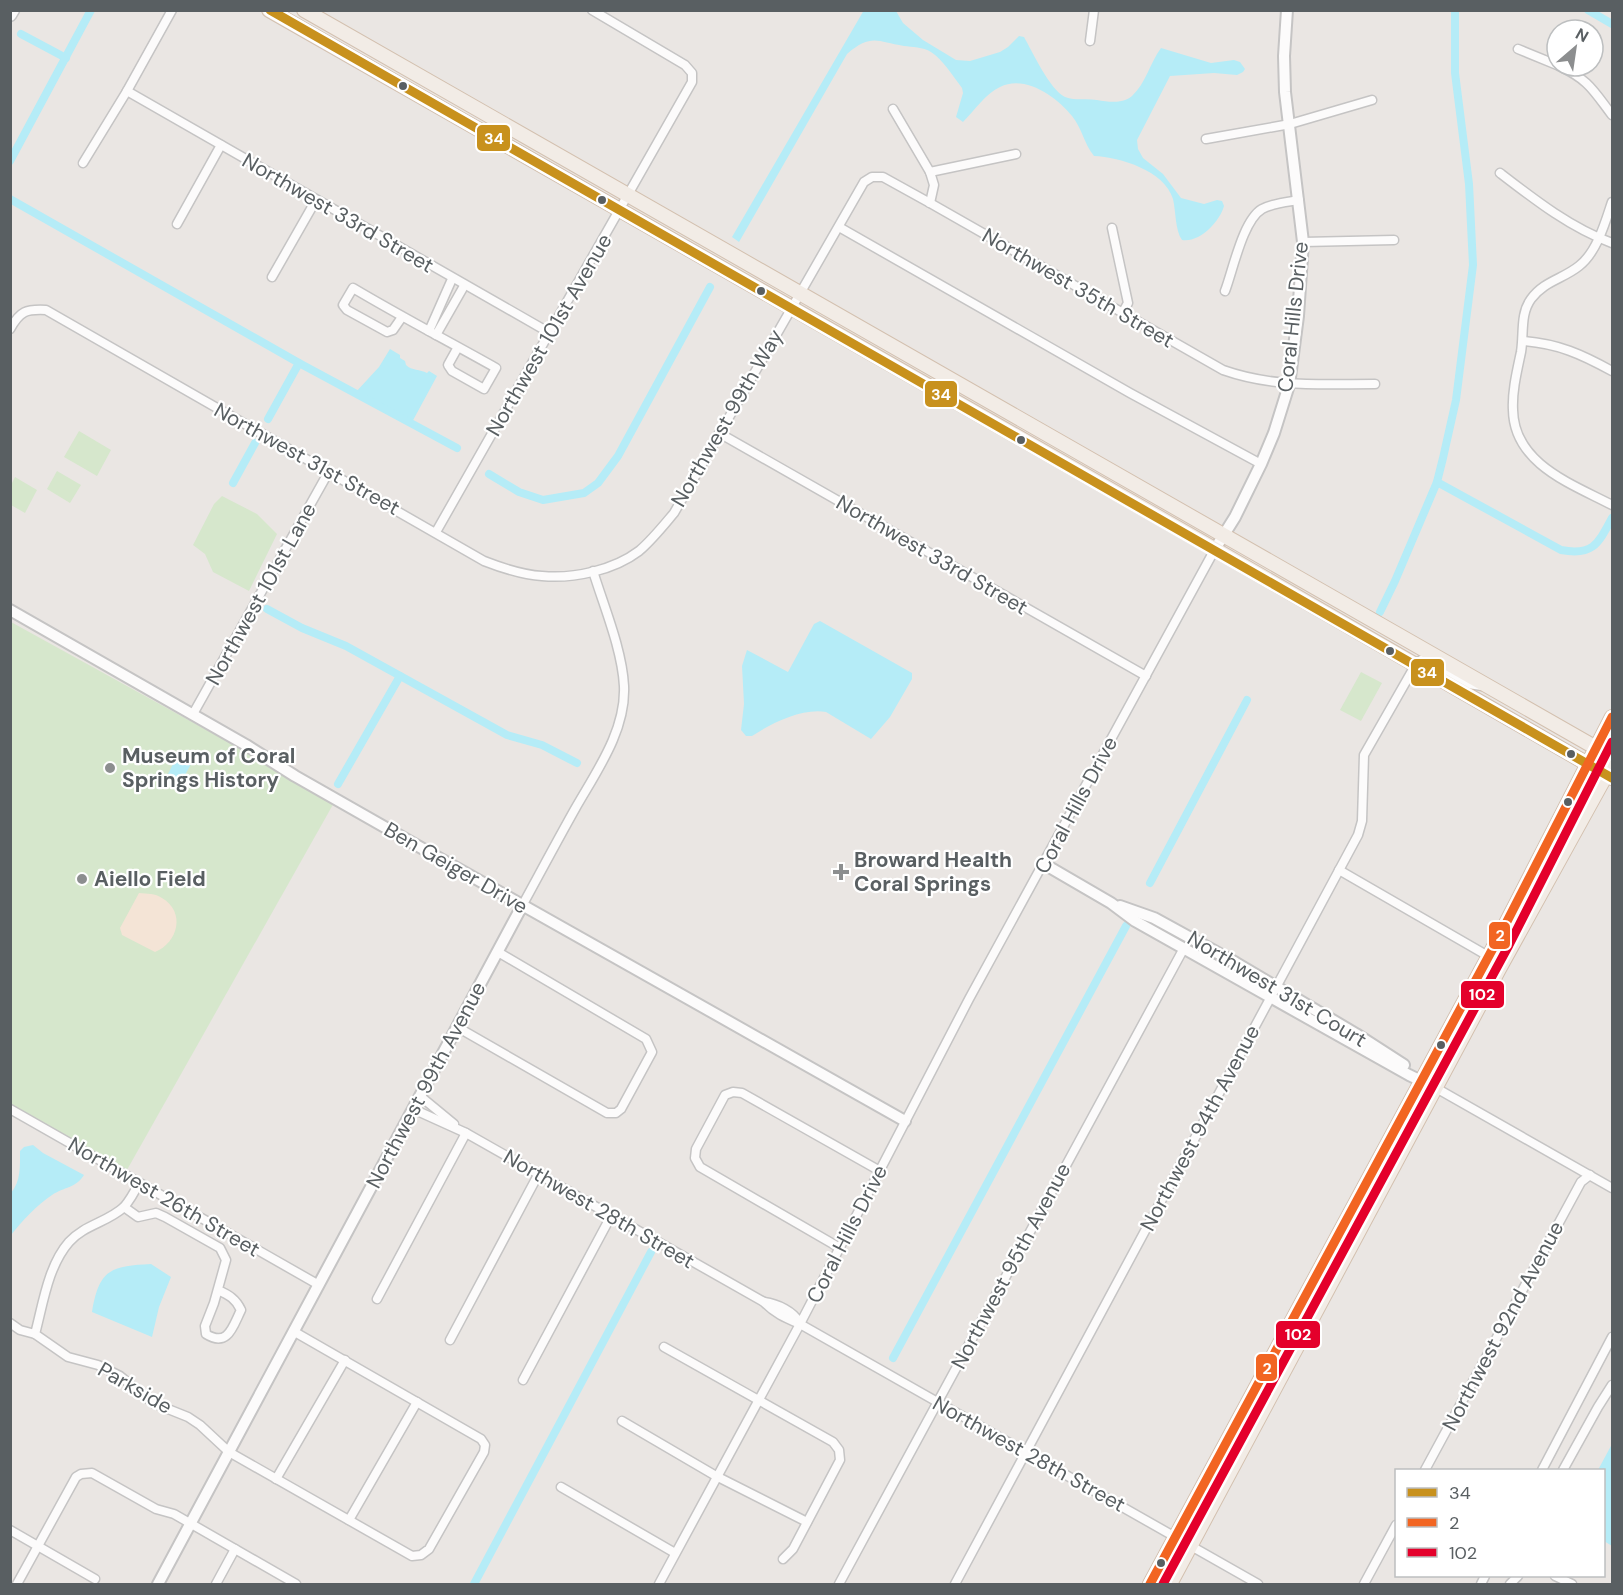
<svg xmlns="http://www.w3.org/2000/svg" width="1623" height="1595" font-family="'DM Sans',sans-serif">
<rect width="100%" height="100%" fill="#eae6e3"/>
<g fill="#d6e7cc">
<path d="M79,431L111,450L97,476L64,457Z"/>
<path d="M57,471L81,485L70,503L47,489Z"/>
<path d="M15,477L37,490L25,513L11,505V485Z"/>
<path d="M222,496L257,514L277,534L249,591L213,572L205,554L193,545L214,504Z"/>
<path d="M11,622L335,801L123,1177L11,1112Z"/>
<path d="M1361,672L1382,683L1361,721L1340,710Z"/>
</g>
<path fill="#f4e4d6" d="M139,893C147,894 155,893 162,898C186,912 178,943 155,952L122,935L120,928Z"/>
<g fill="#b5ecf7">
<path d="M864,10L896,11L903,23L923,40L956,60L970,61L1000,52L1008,47L1019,36L1024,37C1032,51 1050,90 1065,97C1076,101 1086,98 1097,100C1109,102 1123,104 1132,96C1146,83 1150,63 1161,48L1211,63L1234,60L1240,62L1245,69L1243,72L1237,75L1214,73L1170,76L1137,140L1138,149L1143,158L1163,174L1181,198L1204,204L1217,200L1222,201L1224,206C1220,221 1200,243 1182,240C1175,230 1176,212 1173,199C1165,171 1120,157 1094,156C1084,144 1082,128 1072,116C1057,97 1025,74 1000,87C985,94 975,110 963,122L956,117L963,93L962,88C953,76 943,60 931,52C923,47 912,47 904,46C877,42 872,33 847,54L739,242L732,237Z"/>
<path d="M390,349L400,355V358L405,361L406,365C412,371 420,369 427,373L429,371L437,376L411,424L355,393L379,367Z"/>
<path d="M820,621L912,673V679L890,717L871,739L826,712C802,708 772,723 752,736H746L741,730L744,704L742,666L747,650L788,672L814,624Z"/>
<path d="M177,756L191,764L179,786L166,778Z"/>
<path d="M33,1145L43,1153L84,1175C76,1188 64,1187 52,1195C37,1205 22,1221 11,1235V1193C21,1181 20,1166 20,1151L24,1147Z"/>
<path d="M151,1264L171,1277L159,1307L152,1337L92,1312C99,1269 111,1266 151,1264Z"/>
<path d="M1612,1444V1546L1604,1541V1470H1598Z"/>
</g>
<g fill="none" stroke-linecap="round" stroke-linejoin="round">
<g stroke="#b5ecf7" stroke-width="8">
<path d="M1588,10L1612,24"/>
<path d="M21,34L66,58"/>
<path d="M10,161L91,10"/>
<path d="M10,199L299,363L457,448"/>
<path d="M268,419L299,363"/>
<path d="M489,474L519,492L543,500L584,493L598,483L618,456L710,287"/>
<path d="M1437,482L1561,550C1593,556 1598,544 1612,518"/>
<path d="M233,483L255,443"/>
<path d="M267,609L302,628L346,646L507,735L542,745L577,763"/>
<path d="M1380,612L1395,581L1437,482L1443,458L1456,400L1473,265L1469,184L1455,73V10"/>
<path d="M338,784L400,676"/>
<path d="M1150,883L1247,700"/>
<path d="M893,1358L1126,926"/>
<path d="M474,1584L651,1252"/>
</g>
<g stroke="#c5c4c4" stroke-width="11">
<g id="minor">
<path d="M1090,41L1094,10"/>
<path d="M1518,49L1557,65"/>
<path d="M1559,66C1589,80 1593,90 1612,115"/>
<path d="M127,91L550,333"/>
<path d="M893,109L930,172L934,185L930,203"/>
<path d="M1206,139L1290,124L1372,100"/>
<path d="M83,163L127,91L172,10"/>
<path d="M930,172L1016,154"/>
<path d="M1500,173C1535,200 1571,228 1612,243"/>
<path d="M1612,202C1605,223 1597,252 1579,266C1563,279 1544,281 1531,299C1520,314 1524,334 1521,352C1517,371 1512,391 1513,410C1514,464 1572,484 1612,505"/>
<path d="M177,224L221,145"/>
<path d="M839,227L1130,393L1261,464"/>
<path d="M1112,228L1128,303L1123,312"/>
<path d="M1303,242L1394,240"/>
<path d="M272,277L316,200"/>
<path d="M1225,291C1233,270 1243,220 1262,209C1273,203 1287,202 1299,200"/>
<path d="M402,317L393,330L387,332L347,310L343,305L353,288C400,316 448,341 496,368L484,389L452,371L448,365L458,347"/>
<path d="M10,329C20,311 26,309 46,310L484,561C502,568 522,575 542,576C574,579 614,570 639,551C652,540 663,526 674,513L864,182L872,177H883L930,203L1223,370C1274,388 1322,384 1375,384"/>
<path d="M429,331L452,279"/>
<path d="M436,335L464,286"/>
<path d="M1523,341C1559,344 1581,354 1612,371"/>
<path d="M719,433L1146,676"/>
<path d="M436,532L692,82V73L685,65L592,10"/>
<path d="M193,714L328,473"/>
<path d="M1339,870L1488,956"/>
<path d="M522,906C540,873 557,841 575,809C596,772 626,731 624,686C622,649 604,607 593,571"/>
<path d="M457,1027L607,1113H616L621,1109L652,1052L646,1039L498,952"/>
<path d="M1436,1088L1612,1188"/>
<path d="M420,1096L454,1124"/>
<path d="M10,1109L319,1285"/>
<path d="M413,1109L466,1133L764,1302C774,1313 786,1318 800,1324L1258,1584"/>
<path d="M139,1183C135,1191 130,1200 124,1207C108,1222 84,1225 69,1242C48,1266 43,1304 35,1334L68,1357L98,1365L120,1376L153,1403L188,1417L200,1425L229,1452L412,1556L421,1555L429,1549L484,1452L485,1445L481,1439L293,1331"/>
<path d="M124,1207L138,1217L156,1213L165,1217L220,1248L226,1260L214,1303L205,1326L206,1334C228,1348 233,1326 241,1310C236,1299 229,1295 218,1290"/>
<path d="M840,1248L700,1167L695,1158L696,1149L725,1095L733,1092L742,1093L880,1171"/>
<path d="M377,1299L466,1133"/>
<path d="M764,1302C778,1304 793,1311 800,1323"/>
<path d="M10,1323L20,1330L35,1334"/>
<path d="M450,1340L538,1175"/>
<path d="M664,1347L833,1442L839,1450L840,1460L793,1549L783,1559"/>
<path d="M523,1380L611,1216"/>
<path d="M622,1421L716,1476L807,1522"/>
<path d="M1425,1470L1581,1182L1590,1175"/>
<path d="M1542,1470L1612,1337"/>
<path d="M1563,1470L1598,1407L1612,1385"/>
<path d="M276,1479L345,1360"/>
<path d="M561,1487L675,1553"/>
<path d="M349,1520L417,1402"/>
<path d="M10,1530L95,1579"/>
<path d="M1555,1576L1572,1584"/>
<path d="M17,1584L76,1477L81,1474L92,1473L156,1509L174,1514L296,1584"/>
<path d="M216,1584L235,1549"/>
<path d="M659,1584L800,1324L969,999L1215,549"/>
<path d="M839,1584L1184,948"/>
<path d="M955,1584L1358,835L1362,821L1364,755L1416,664L1421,660H1429L1468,684L1482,686"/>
<path d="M1364,1584L1396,1525"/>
<path d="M1481,1584L1485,1576"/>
<path d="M1510,1584L1518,1576"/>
</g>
</g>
<g stroke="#c5c4c4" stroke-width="14">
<g id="tertiary">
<path d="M1215,549L1235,517L1261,464L1274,433L1289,385L1298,316L1303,242L1285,92L1284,56L1287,10"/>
<path d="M10,610L246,745L295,776L439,858L905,1121"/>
<path d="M1044,864L1111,903L1135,921L1409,1075L1436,1088"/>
<path d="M1120,906L1154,918L1236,963L1356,1034L1404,1065"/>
<path d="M158,1584L522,906"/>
</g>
</g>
<g stroke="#c5c5c5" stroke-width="15">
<path id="secondary" d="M10,15L13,10"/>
</g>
<g stroke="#d3c0af" stroke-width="16">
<g id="primary">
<path d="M269,10C716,266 1166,519 1612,778"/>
<path d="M304,10L1612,757"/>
<path d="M1150,1584L1498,939L1612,717"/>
<path d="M1170,1584L1499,969L1610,768"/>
</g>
</g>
<use href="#minor" stroke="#fcfbfb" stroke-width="8"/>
<use href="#tertiary" stroke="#fcfbfb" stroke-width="10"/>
<use href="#secondary" stroke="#fcfbfb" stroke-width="12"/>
<use href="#primary" stroke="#f2ece6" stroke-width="14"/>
<g stroke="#fff" stroke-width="14">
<path id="bus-1" d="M270,10L1612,778"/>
</g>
<g stroke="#fff" stroke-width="14">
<path id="bus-2" d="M1150,1584L1498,939L1612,717"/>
</g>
<g stroke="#fff" stroke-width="14">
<path id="bus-3" d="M1163,1584L1509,945L1612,742"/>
</g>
<use href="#bus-1" stroke="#c8911d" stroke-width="9"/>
<use href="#bus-2" stroke="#f26522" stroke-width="9"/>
<use href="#bus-3" stroke="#e4002b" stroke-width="9"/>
</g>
<g fill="#595f62" stroke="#fff" stroke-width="2">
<circle cx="403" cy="86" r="5"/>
<circle cx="602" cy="200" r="5"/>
<circle cx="761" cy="291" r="5"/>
<circle cx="1021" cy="440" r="5"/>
<circle cx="1390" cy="651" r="5"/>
<circle cx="1571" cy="754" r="5"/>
<circle cx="1568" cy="802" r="5"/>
<circle cx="1441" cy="1045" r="5"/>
<circle cx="1161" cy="1563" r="5"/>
</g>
<g fill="#8c8e8f" stroke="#fff" stroke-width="2">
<circle cx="110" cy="768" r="6"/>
<path d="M838 863h6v6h6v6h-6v6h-6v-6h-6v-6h6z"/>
<circle cx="82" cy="879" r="6"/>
</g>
<g text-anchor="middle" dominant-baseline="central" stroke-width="4.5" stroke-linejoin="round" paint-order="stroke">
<g font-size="21" fill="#595f62" stroke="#fff">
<text transform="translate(338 213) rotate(30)">Northwest 33rd Street</text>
<text transform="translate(1078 288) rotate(30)">Northwest 35th Street</text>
<text transform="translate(1293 317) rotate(-84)">Coral Hills Drive</text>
<text transform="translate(549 335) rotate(-60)">Northwest 101st Avenue</text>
<text transform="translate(727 418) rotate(-60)">Northwest 99th Way</text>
<text transform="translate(307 459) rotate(29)">Northwest 31st Street</text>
<text transform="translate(932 555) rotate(30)">Northwest 33rd Street</text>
<text transform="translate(261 594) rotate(-61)">Northwest 101st Lane</text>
<text transform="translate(1076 805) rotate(-62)">Coral Hills Drive</text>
<text transform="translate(456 868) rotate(30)">Ben Geiger Drive</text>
<text transform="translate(1277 989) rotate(31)">Northwest 31st Court</text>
<text transform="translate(426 1085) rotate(-62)">Northwest 99th Avenue</text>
<text transform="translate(1200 1128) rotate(-62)">Northwest 94th Avenue</text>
<text transform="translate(164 1197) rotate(30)">Northwest 26th Street</text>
<text transform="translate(599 1209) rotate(30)">Northwest 28th Street</text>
<text transform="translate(847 1234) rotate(-63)">Coral Hills Drive</text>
<text transform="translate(1011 1266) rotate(-62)">Northwest 95th Avenue</text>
<text transform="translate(1503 1326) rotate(-62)">Northwest 92nd Avenue</text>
<text transform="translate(135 1388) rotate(30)">Parkside</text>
<text transform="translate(1029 1454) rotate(29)">Northwest 28th Street</text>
</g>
<g font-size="21" font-weight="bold" fill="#595f62" stroke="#fff" text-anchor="start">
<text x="122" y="756">Museum of Coral<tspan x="122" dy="24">Springs History</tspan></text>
<text x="854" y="860">Broward Health<tspan x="854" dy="24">Coral Springs</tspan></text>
<text x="94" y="879">Aiello Field</text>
</g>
</g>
<g stroke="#fff" stroke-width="2">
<rect x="476" y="124" width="35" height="28" rx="6" fill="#c8911d"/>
<rect x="924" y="380" width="34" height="28" rx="6" fill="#c8911d"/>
<rect x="1410" y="658" width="35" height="29" rx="6" fill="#c8911d"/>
<rect x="1488" y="921" width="23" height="29" rx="6" fill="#f26522"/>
<rect x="1460" y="980" width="45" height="29" rx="6" fill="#e4002b"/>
<rect x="1275" y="1320" width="46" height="29" rx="6" fill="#e4002b"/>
<rect x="1255" y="1353" width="23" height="29" rx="6" fill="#f26522"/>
</g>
<g font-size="16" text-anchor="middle" font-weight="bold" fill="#fff">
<text x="494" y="144">34</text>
<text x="941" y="400">34</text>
<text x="1427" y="678">34</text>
<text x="1500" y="941">2</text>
<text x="1482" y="1000">102</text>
<text x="1298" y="1340">102</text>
<text x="1267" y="1374">2</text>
</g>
<rect width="1623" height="1595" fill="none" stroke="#595f62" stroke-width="24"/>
<rect x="1395" y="1469" width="210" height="108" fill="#ffffff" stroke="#bdbfc0" stroke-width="1.5"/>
<rect x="1407" y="1488" width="30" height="9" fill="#c8911d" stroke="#bdbfc0" stroke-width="1.5"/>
<text x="1449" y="1499" font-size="18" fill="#595f62">34</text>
<rect x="1407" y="1518" width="30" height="9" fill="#f26522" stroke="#bdbfc0" stroke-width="1.5"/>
<text x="1449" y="1529" font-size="18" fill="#595f62">2</text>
<rect x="1407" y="1548" width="30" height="9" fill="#e4002b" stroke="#bdbfc0" stroke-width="1.5"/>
<text x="1449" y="1559" font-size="18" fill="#595f62">102</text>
<g transform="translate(1575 48) rotate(29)"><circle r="28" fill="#ffffff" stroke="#bdbfc0" stroke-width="1.5"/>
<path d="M0-4.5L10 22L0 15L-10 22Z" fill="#8c8e8f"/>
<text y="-9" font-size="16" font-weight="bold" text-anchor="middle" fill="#595f62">N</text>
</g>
</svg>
